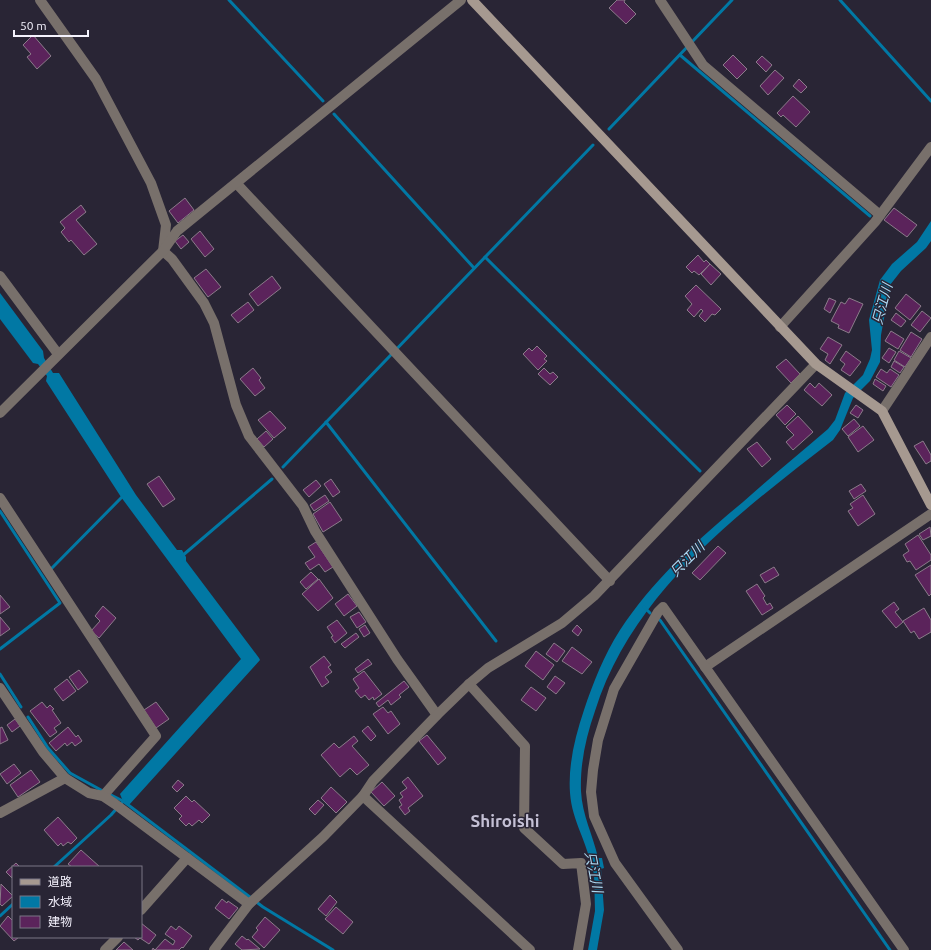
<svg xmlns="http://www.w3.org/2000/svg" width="931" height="950" font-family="Ubuntu,'Noto Sans JP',sans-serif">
<rect width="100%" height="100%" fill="#292535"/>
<g fill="#0178a4">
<path d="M931,221V241L926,248L901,271L890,285L881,335L880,362L870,381L853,398L840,430L833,440C738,514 633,591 595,711C586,737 580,763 581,791C582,815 593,835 598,858H602L604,868L601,869L604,910L598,944L597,950H588L595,911L594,873L592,871C588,842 572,822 570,793C568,765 575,737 584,710C593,683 604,655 620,630C653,580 697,540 743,502C771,477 800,453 828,429L835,420L845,393L863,375L870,359L872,350L869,320L880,280L892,264L917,242Z"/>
<path d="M0,293L43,351L44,358L53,373H59L136,495L177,550H182L186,557V561L259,658L260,660L129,805L122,799L120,794L241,659L121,497L46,381L47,376L38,364L33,363L0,319Z"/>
</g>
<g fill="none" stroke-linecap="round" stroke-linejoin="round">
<g stroke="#0178a4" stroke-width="3">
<path d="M229,0L323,101"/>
<path d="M840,0L931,101"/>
<path d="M680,55L870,216"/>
<path d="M334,114L474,268"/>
<path d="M609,129L732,0"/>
<path d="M485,257L700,471"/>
<path d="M326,422L496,641"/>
<path d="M283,467L593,145"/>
<path d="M0,511L60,603L0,649"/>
<path d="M182,556L272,479"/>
<path d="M51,569L123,496"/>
<path d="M644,607L650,613"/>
<path d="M660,620L890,950"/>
<path d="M0,674L21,707"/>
<path d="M28,717L48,748L70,773L101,790"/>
<path d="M111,795L123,801L263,907L333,950"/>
<path d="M54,867L111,815L126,798"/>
<path d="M0,916L13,904"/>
</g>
</g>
<g fill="#5b235b" stroke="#8b7b8a">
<path d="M617,0H625L624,2L636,14L626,24L609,8Z"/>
<path d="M33,35L51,56L37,69L27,57L31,54L23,45Z"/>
<path d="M733,55L747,69L737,79L723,65Z"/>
<path d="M762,56L772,65L766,72L756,62Z"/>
<path d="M775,70L784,78L768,95L760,86Z"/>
<path d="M799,79L807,87L801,93L793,86Z"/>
<path d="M793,96L810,112L796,127L783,115L781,117L777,113Z"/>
<path d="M185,198L194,210L178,223L169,211Z"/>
<path d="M81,205L86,212L76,220L97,244L84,255L71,240L69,242L61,232L65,228L60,222Z"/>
<path d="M894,208L917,225L907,237L884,220Z"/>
<path d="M200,231L214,249L205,257L191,239Z"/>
<path d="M183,235L189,242L181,249L175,241Z"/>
<path d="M698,255L704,262L706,260L710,264L699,275L694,271L692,273L686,267Z"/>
<path d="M710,264L721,274L711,285L701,274Z"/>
<path d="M206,269L221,287L208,297L194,278Z"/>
<path d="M272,276L281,288L258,306L249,294Z"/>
<path d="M696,285L721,309L715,315L712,314L705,322L699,316L703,311L701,309L694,317L687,310L692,304L685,296Z"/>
<path d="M906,294L921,306L910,320L895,308Z"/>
<path d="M829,298L836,301L830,313L824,309Z"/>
<path d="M849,298L863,304L849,333L838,328L839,325L831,321L841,302L845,304Z"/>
<path d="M248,302L254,310L238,323L231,315Z"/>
<path d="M922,311L931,318L920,332L911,325Z"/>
<path d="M896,313L906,321L901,327L891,320Z"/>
<path d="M891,331L904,339L898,349L885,341Z"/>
<path d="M911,332L922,339L911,357L900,350Z"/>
<path d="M828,337L842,345L830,364L825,360L828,354L820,349Z"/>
<path d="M537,346L547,356L544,359L547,361L538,370L523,354L529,348L532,351Z"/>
<path d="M889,348L896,352L889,363L882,358Z"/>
<path d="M846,351L861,362L850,376L841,370L845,364L840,360Z"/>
<path d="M899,351L911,358L905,367L894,360Z"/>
<path d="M786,359L800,374L791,383L776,367Z"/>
<path d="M894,361L904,367L900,373L891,367Z"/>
<path d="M253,368L261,378L259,380L265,388L255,396L240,379Z"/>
<path d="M544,368L550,374L553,372L558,377L550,385L538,374Z"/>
<path d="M881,369L887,373L890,369L899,375L891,387L876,377Z"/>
<path d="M875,379L886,386L883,391L873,384Z"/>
<path d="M810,383L815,388L819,383L832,395L822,406L804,390Z"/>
<path d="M787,405L796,414L785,425L776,415Z"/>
<path d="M856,405L863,410L858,418L850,413Z"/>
<path d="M270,411L286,428L274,438L258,420Z"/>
<path d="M798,416L813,432L793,450L786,442L794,435L786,427Z"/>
<path d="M854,419L860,426L848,436L842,429Z"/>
<path d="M863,426L874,440L858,452L848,437Z"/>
<path d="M266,431L273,439L264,447L257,439Z"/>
<path d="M923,441L931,455V461L926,464L914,446Z"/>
<path d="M757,442L771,459L762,467L747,449Z"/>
<path d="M159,476L175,499L163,507L147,484Z"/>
<path d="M331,479L340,492L333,497L324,484Z"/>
<path d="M316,480L321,486L309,497L303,490Z"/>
<path d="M861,484L866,491L854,499L849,491Z"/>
<path d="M325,495L329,501L314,511L310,505Z"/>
<path d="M863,495L875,514L858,526L848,511L853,508L850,504Z"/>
<path d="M330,502L342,520L323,532L313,514Z"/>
<path d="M930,527L931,536L923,540L919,534Z"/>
<path d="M918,535L931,555V560L916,570L910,561L907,562L903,555L909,551L905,544Z"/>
<path d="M316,542L333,567L325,572L319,564L310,570L305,563L315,557L308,547Z"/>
<path d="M718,546L726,553L700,580L692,573Z"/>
<path d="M931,565V594L929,596L915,575Z"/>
<path d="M774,567L779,575L765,583L760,575Z"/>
<path d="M311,572L318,579L306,589L300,582Z"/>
<path d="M319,579L333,598L318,611L302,594Z"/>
<path d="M757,584L765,596L763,598L767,605L770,603L773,608L762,615L746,591Z"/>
<path d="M348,594L357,606L344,616L335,604Z"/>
<path d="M0,595L10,607L0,614Z"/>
<path d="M894,602L899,609L895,612L903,622L896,628L882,611Z"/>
<path d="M103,606L116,618L99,638L91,631L100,621L95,616Z"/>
<path d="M924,608L931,620V632L919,639L914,631L911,633L903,621Z"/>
<path d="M359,612L366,622L357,628L350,617Z"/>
<path d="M0,617L10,629L0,636Z"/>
<path d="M337,620L347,633L335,643L331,637L333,636L327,627Z"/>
<path d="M365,625L370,633L364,637L359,629Z"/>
<path d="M577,625L582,630L578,636L572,631Z"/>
<path d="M356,633L359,637L345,648L341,644Z"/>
<path d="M554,643L565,651L557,662L546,654Z"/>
<path d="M572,647L592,662L582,674L562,661Z"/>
<path d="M536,651L554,665L543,680L525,666Z"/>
<path d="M324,656L331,665L328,667L332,672L325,677L329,682L322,687L310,667Z"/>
<path d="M368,659L372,664L358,673L355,669Z"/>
<path d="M79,670L88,682L78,690L69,677Z"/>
<path d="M364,671L382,694L374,700L373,697L369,700L365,695L361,698L355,691L359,688L353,679Z"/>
<path d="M555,676L565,683L556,694L547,687Z"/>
<path d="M67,679L76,691L63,701L54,689Z"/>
<path d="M404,681L409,687L399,695L401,697L391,705L388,700L379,707L376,703Z"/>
<path d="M531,687L546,698L536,711L521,700Z"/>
<path d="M42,702L47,708L50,705L54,709L52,710L61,723L54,728L57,732L50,737L30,711Z"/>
<path d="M156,702L169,719L156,728L144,710Z"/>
<path d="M383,707L388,713L391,711L400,724L388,734L373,714Z"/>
<path d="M15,719L20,726L12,732L7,725Z"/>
<path d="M368,726L376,736L371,741L362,731Z"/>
<path d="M2,727L8,740L0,744V728Z"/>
<path d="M68,727L76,737L78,735L82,741L75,746L72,742L67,746L65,743L56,751L49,743Z"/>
<path d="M427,735L446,758L438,765L419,741Z"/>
<path d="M354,736L358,741L352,746L369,765L357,775L350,768L340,777L321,755L334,743L339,748Z"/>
<path d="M14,764L21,773L7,784L0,774Z"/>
<path d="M31,770L40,782L18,797L10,785Z"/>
<path d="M408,777L423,796L408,808L410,811L405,815L399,807L402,805L399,800L403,797L400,793L407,788L402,782Z"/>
<path d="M178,780L184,785L177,792L172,787Z"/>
<path d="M382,782L395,796L384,806L371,792Z"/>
<path d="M331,787L347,802L336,813L321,798Z"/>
<path d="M186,796L192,802L194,800L210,815L202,823L199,820L192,826L189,823L186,826L179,819L182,816L174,808Z"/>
<path d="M318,800L324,805L315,815L309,809Z"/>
<path d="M58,817L77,838L71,844L68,842L63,846L61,843L58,846L44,830Z"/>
<path d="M81,850L100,867H72L68,864Z"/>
<path d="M16,863L20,867H13L12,878L6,872Z"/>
<path d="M1,884L13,896L2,906L0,904Z"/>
<path d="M330,895L337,902L326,916L318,909Z"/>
<path d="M222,899L227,903L228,901L238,908L229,919L215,908Z"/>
<path d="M336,907L353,922L343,934L325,919Z"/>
<path d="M8,916L13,921V937H19L14,941L0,926Z"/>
<path d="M265,917L280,930L264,948L252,937L258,930L256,928Z"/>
<path d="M141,923L156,935L149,944L140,938L138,940L134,937H141Z"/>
<path d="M171,926L176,930L179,926L192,936L183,948L182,947L179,950H152L153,948L155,950L165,939L173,945L175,941L165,934Z"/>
<path d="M242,936L247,940L248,939L260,949L242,950L235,944Z"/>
<path d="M124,942L133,950H116Z"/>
</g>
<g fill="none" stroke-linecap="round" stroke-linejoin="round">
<g stroke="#78706b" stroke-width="10">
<path d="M40,0L96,79L151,183L166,225L163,251L172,259L204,303L214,323L236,405L249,436L303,506L315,531L397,659L437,715"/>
<path d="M660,0L703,65L880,215"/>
<path d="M237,184L610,581"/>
<path d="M0,276L58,354"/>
<path d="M780,327L875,222L931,147"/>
<path d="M882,411L931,337"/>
<path d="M0,413L163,251L177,231L461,0"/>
<path d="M0,498L156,736L103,796"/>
<path d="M705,667L931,514"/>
<path d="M469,684L525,746L524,828L563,864L581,863L586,904L578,950"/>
<path d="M0,688L43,752L65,778L89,793L103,796L115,804L249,904"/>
<path d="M363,796L530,950"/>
<path d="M0,813L65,778"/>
<path d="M141,910L187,858"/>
<path d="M105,950L118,937"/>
<path d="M214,950L249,904L323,837L363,796L373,781L437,715L469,684L488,668L562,623L594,596L816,364"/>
<path d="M678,950L615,863L594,816L591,792L593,770L598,740L614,689L658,612L663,607L904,950"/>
</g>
<path stroke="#a69990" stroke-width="10" d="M472,0L816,364L882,411L931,505"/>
</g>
<g text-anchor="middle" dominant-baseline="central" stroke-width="3" stroke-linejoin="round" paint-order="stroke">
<g font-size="14" font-style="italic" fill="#aed9f2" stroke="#292535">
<text transform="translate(882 304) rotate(-75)">只江川</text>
<text transform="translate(687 559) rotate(-45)">只江川</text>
<text transform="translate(594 872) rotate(79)">只江川</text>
</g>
<g font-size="17" font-weight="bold" fill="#c4c0d5" stroke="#292535">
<text x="505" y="820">Shiroishi</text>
</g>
</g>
<rect x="12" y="866" width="130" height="72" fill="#292535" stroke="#7b7785"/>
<rect x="20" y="879" width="20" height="6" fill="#a69990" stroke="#7b7785"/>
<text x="48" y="886" font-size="12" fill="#f5f3fe">道路</text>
<rect x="20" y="896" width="20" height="12" fill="#0178a4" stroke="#7b7785"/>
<text x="48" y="906" font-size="12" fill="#f5f3fe">水域</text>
<rect x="20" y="916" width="20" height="12" fill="#5b235b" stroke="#7b7785"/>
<text x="48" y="926" font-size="12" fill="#f5f3fe">建物</text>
<path d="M14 30v6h74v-6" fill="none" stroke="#f5f3fe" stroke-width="2"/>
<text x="20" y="30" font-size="12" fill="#f5f3fe" stroke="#292535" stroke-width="3" paint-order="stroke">50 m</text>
</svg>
